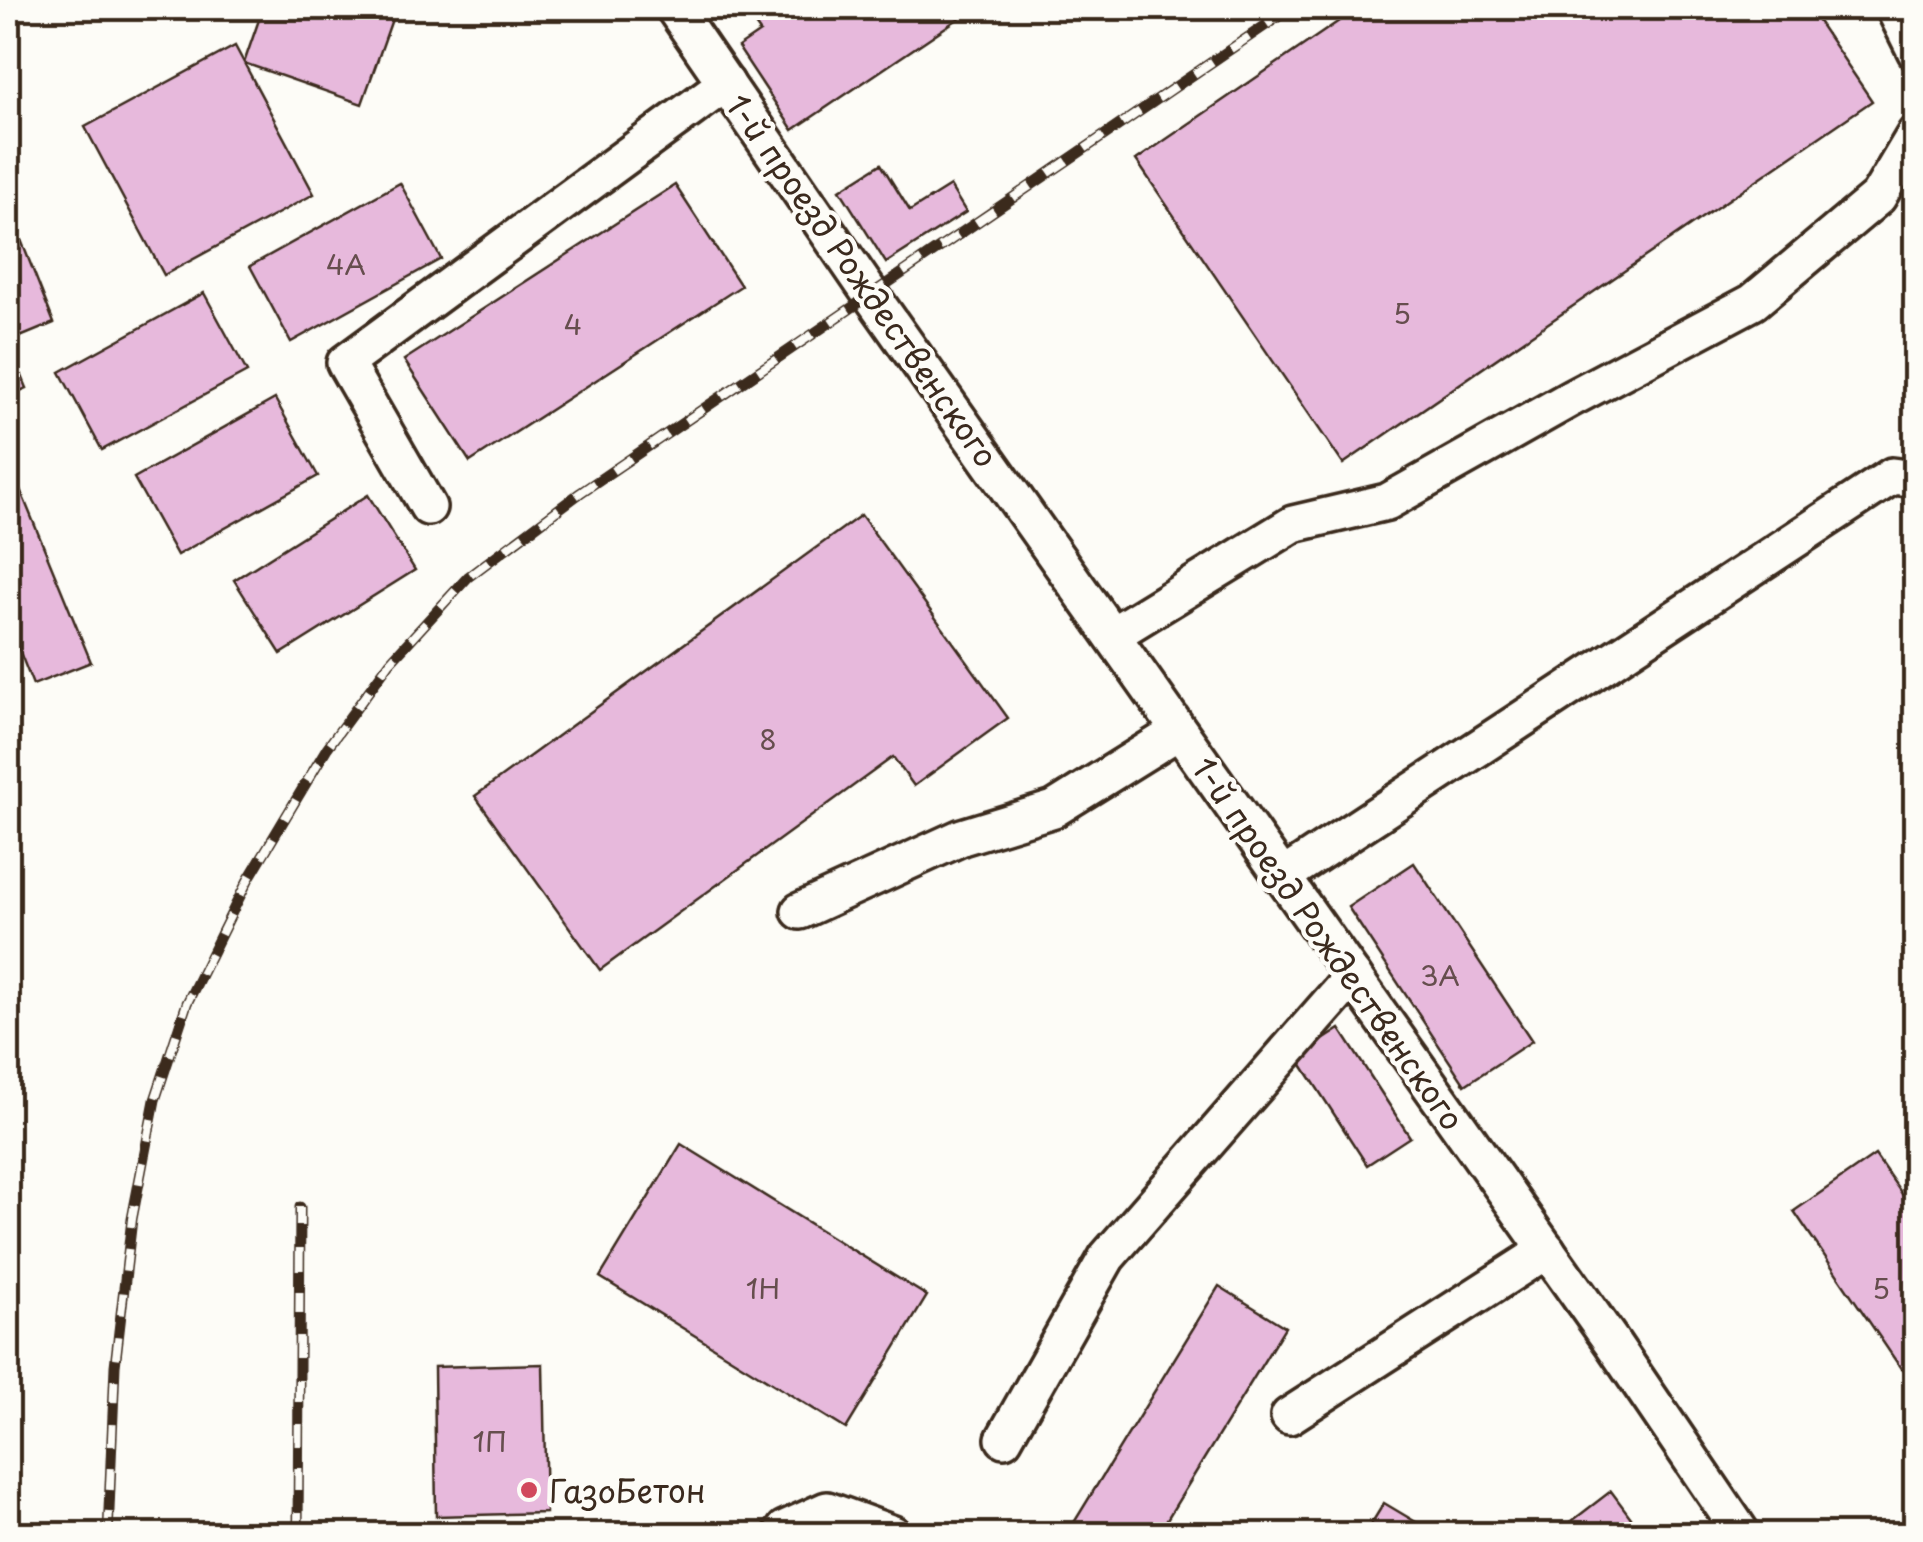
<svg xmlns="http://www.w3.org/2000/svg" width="1923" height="1542" font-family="'Playpen Sans',sans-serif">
<rect width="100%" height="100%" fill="#fdfcf7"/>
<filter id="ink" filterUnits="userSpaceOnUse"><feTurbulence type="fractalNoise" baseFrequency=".01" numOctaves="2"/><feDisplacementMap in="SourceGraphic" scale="20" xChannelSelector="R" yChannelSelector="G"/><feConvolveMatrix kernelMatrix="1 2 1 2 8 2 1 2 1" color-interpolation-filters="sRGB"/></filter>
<g filter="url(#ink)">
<g fill="#e7b9dc" stroke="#3b2a1e" stroke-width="2.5">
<path d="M263,8H396L362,104L244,63Z"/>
<path d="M743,8H974L793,130L738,47L760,32Z"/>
<path d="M1358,8H1809L1872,101L1343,464L1136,160Z"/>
<path d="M235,46L314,194L164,275L85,127Z"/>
<path d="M881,164L910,211L950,186L966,212L886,263L840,190Z"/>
<path d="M400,183L441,259L291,342L250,266Z"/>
<path d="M675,185L741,286L470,462L404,360Z"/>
<path d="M8,207L54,323L8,342L27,388L8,396Z"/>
<path d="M204,293L247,372L102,450L60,372Z"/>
<path d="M275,399L318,476L177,555L134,478Z"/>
<path d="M8,460L91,662L33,685L8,622Z"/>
<path d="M368,495L415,570L281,654L234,580Z"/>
<path d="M861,515L1008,718L914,786L893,757L600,970L475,796Z"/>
<path d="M1414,863L1532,1041L1465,1085L1348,907Z"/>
<path d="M1340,1029L1410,1137L1367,1165L1297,1057Z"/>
<path d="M681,1144L927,1296L846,1429L600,1277Z"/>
<path d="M1875,1155L1916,1214V1360L1902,1370L1794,1211Z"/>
<path d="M1219,1286L1285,1327L1158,1534H1067Z"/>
<path d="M543,1364L546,1513L436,1516L434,1367Z"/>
<path d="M1611,1491L1643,1534H1555Z"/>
<path d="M1384,1503L1436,1534H1365Z"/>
</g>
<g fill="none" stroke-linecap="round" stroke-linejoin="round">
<g stroke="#3b2a1e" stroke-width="42">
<g id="minor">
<path d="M674,8L871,295L1611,1341L1742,1534"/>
<path d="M1894,8L1916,52"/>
<path d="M428,507L345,363L726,83"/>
<path d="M1112,635L1293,524L1387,502L1570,399L1753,302L1878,197L1916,133"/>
<path d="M1282,877L1892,476L1916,479"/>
<path d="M800,911L962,837L1054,809L1179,731"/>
<path d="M1289,1416L1547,1250"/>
<path d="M1004,1439L1107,1257L1353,976"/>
<path d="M782,1534L785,1529L827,1510L893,1534"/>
</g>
</g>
<use href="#minor" stroke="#fdfcf7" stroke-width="35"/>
<g stroke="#3b2a1e" stroke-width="11">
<g id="rail">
<path d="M108,1534L115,1366L132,1219L155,1100L187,1003L248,880L327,748L390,662L468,577L580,493L1291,8"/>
<path d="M298,1534L300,1207"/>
</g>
</g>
<use href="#rail" stroke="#fdfcf7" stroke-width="8" stroke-dasharray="22" stroke-linecap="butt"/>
</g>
</g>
<circle fill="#d1495b" stroke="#fdfcf7" stroke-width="4" cx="529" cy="1490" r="10"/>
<g text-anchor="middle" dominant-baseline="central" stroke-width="9" stroke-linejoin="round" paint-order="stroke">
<g font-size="28" fill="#664e4e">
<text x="346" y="263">4А</text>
<text x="1402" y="312">5</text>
<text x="573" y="323">4</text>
<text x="768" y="738">8</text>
<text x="1440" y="974">3А</text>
<text x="763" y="1287">1Н</text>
<text x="1881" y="1287">5</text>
<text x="490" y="1440">1П</text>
</g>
<g font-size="32" fill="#3b2a1e" stroke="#fdfcf7">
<text transform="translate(863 280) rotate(55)">1-й проезд Рождественского</text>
<text transform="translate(1329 943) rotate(55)">1-й проезд Рождественского</text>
</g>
<g font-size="32" fill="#3b2a1e" stroke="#fdfcf7" text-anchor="start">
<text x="549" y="1490">ГазоБетон</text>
</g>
</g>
<rect width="1923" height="1542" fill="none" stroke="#fdfcf7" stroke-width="40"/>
<rect x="20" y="20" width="1883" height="1502" fill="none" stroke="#3b2a1e" stroke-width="4" filter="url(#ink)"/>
</svg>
